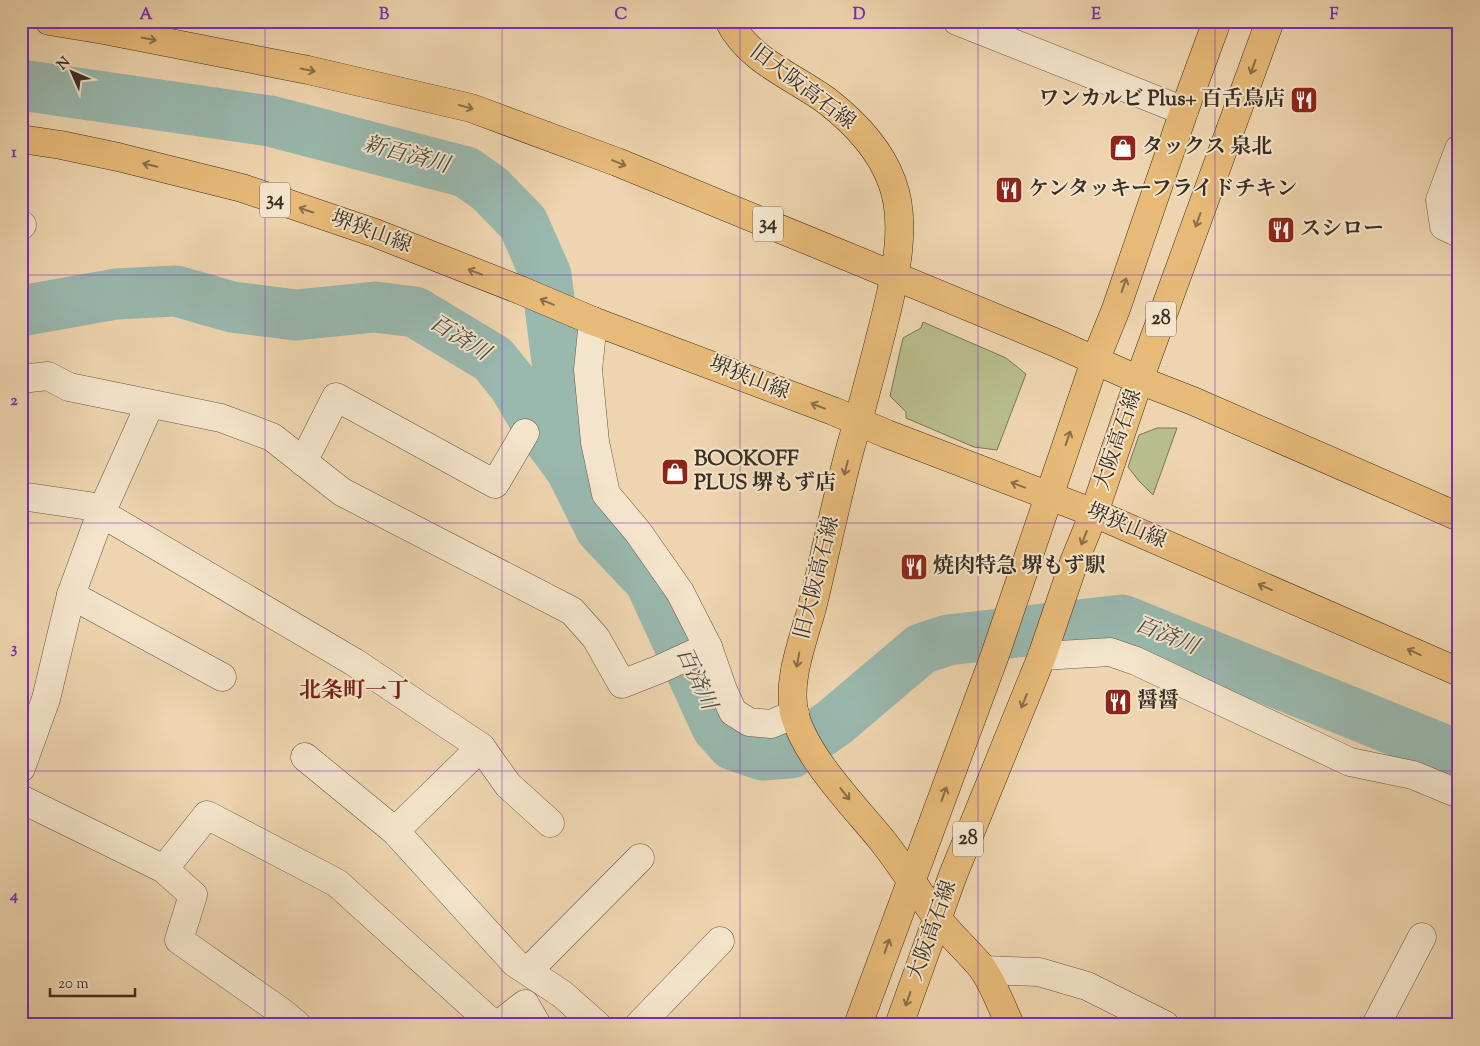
<svg xmlns="http://www.w3.org/2000/svg" width="1480" height="1046" font-family="'Sorts Mill Goudy','Noto Serif JP',serif">
<rect width="100%" height="100%" fill="#eed5af"/>
<filter id="stains"><feTurbulence type="fractalNoise" baseFrequency=".004" numOctaves="4"/><feColorMatrix values="0 0 0 0 .2 0 0 0 0 .09 0 0 0 0 .02 0 0 0 .5 -.17"/></filter>
<radialGradient id="worn" r=".72"><stop offset=".6" stop-color="#630" stop-opacity="0"/><stop offset="1" stop-color="#630" stop-opacity=".3"/></radialGradient>
<g fill="#b8bd8b" stroke="#797656">
<path d="M923,322L1006,358L1026,374L997,450L974,447L906,418V412L890,396L903,338L921,328Z"/>
<path d="M1157,428H1177L1153,495L1139,481L1128,467L1139,435Z"/>
</g>
<g fill="none" stroke-linecap="round" stroke-linejoin="round">
<g stroke="#99b8ae" stroke-width="51">
<path d="M21,85L270,121L466,172L490,189L523,223L546,275L570,463"/>
<path d="M21,311L116,294L176,291L232,307L296,315L375,307L415,312L493,359L514,385L534,419L571,469L601,529L650,581L717,727L733,745L762,755L791,753L835,722L921,649L948,640L1122,620L1459,756"/>
</g>
<g stroke="#675845" stroke-width="29">
<g id="street">
<path d="M957,21L1184,111"/>
<path d="M1459,149L1440,200L1444,226L1459,233"/>
<path d="M21,225H22"/>
<path d="M593,321L588,370L595,442L606,494L638,532L680,592L708,647L723,690L733,712L749,722L771,724L795,714"/>
<path d="M21,379L48,376L69,387L221,418L272,437L342,492L572,611L596,638L622,684L660,669L708,647"/>
<path d="M303,462L336,397L495,484L525,433"/>
<path d="M21,496L89,506L354,662L481,747L395,831L515,963L562,994L597,1025"/>
<path d="M71,595L222,677"/>
<path d="M1042,656L1110,652L1136,661L1350,762L1413,775L1459,794"/>
<path d="M481,747L508,785L550,823"/>
<path d="M305,757L395,831"/>
<path d="M21,768L46,699L71,595L101,513L150,404"/>
<path d="M21,799L164,869L193,895L179,940L283,1013L297,1025"/>
<path d="M164,869L207,815L337,883L494,1025"/>
<path d="M984,970L1039,972L1087,986L1165,1025"/>
<path d="M528,971L640,858"/>
<path d="M498,1025L525,1004L537,1025"/>
<path d="M639,1025L720,941"/>
<path d="M1376,1025L1422,937"/>
</g>
</g>
<g stroke="#3a2f22" stroke-width="29">
<g id="primary">
<path d="M49,21L104,30L308,70L471,108L617,162L863,263L1054,342L1139,380L1193,401L1459,517"/>
<path d="M729,21C749,61 793,76 827,101C854,122 880,149 892,182C910,229 891,295 879,342C870,378 860,414 850,449C836,501 825,555 812,608C803,641 786,682 795,716C807,758 853,805 881,839C901,864 917,890 935,915C948,934 967,949 982,968C993,983 1002,1007 1010,1025"/>
<path d="M21,139L61,145L118,157L242,188L375,233L520,290L593,321L833,411L887,434L1094,513L1459,672"/>
<path d="M858,1025L995,655L1095,361L1116,309L1184,111L1217,21"/>
<path d="M899,1025L953,875L1042,656L1074,562L1094,513L1139,380L1270,21"/>
</g>
</g>
<use href="#street" stroke="#f4e4cb" stroke-width="28"/>
<use href="#primary" stroke="#e7ba78" stroke-width="28"/>
</g>
<defs><path id="oneway-shaft" d="M-6 0H5M1.5-3L5.5 0L1.5 3" fill="none" stroke-width="1.6" stroke-linecap="round" stroke-linejoin="round" transform="scale(1.25)"/></defs>
<g stroke="#886e49">
<use href="#oneway-shaft" transform="translate(149 39) rotate(11)"/>
<use href="#oneway-shaft" transform="translate(1253 67) rotate(110)"/>
<use href="#oneway-shaft" transform="translate(308 70) rotate(12)"/>
<use href="#oneway-shaft" transform="translate(466 107) rotate(15)"/>
<use href="#oneway-shaft" transform="translate(619 163) rotate(22)"/>
<use href="#oneway-shaft" transform="translate(150 165) rotate(-166)"/>
<use href="#oneway-shaft" transform="translate(306 210) rotate(-161)"/>
<use href="#oneway-shaft" transform="translate(1198 220) rotate(110)"/>
<use href="#oneway-shaft" transform="translate(475 272) rotate(-159)"/>
<use href="#oneway-shaft" transform="translate(1124 285) rotate(-71)"/>
<use href="#oneway-shaft" transform="translate(547 302) rotate(-157)"/>
<use href="#oneway-shaft" transform="translate(818 406) rotate(-159)"/>
<use href="#oneway-shaft" transform="translate(1068 438) rotate(-71)"/>
<use href="#oneway-shaft" transform="translate(846 468) rotate(104)"/>
<use href="#oneway-shaft" transform="translate(1018 485) rotate(-159)"/>
<use href="#oneway-shaft" transform="translate(1084 538) rotate(112)"/>
<use href="#oneway-shaft" transform="translate(1265 587) rotate(-156)"/>
<use href="#oneway-shaft" transform="translate(1414 652) rotate(-156)"/>
<use href="#oneway-shaft" transform="translate(798 660) rotate(100)"/>
<use href="#oneway-shaft" transform="translate(1024 701) rotate(112)"/>
<use href="#oneway-shaft" transform="translate(845 794) rotate(51)"/>
<use href="#oneway-shaft" transform="translate(944 794) rotate(-70)"/>
<use href="#oneway-shaft" transform="translate(887 946) rotate(-70)"/>
<use href="#oneway-shaft" transform="translate(908 999) rotate(109)"/>
</g>
<path fill="none" stroke="#7b2cbf" stroke-width="1" stroke-opacity="0.55" d="M265,21V1025M502,21V1025M740,21V1025M978,21V1025M1215,21V1025M21,275H1459M21,523H1459M21,771H1459"/>
<defs>
<g id="restaurant-square" transform="scale(1.4375)"><rect x="-9" y="-9" width="18" height="18" rx="4" fill="#8f2418" stroke="#f4e4cb"/><path d="M-5-6h1v4h1v-4h1v4h1v-4h1v5L-1.5 .5V6h-2V.5L-5-1ZM5-6V6H3V1.5H1.5Q1.5-4 5-6Z" fill="#fff"/></g>
<g id="shop-square" transform="scale(1.4375)"><rect x="-9" y="-9" width="18" height="18" rx="4" fill="#8f2418" stroke="#f4e4cb"/><path d="M-5-2.5h2.3a2.7 3.5 0 0 1 5.4 0H5L5.5 6h-11ZM-1.5-2.5h3a1.5 2.3 0 0 0-3 0Z" fill="#fff"/></g>
</defs>
<g fill-rule="evenodd">
<use href="#restaurant-square" x="1304" y="100"/>
<use href="#shop-square" x="1123" y="148"/>
<use href="#restaurant-square" x="1009" y="190"/>
<use href="#restaurant-square" x="1281" y="230"/>
<use href="#shop-square" x="675" y="472"/>
<use href="#restaurant-square" x="914" y="567"/>
<use href="#restaurant-square" x="1118" y="702"/>
</g>
<g text-anchor="middle" dominant-baseline="central" stroke-width="4" stroke-linejoin="round" paint-order="stroke">
<g fill="#f4e4cb" stroke="#726555" stroke-width="1">
<rect x="260" y="182.5" width="30" height="35" rx="4"/>
<rect x="753" y="206.5" width="30" height="35" rx="4"/>
<rect x="1146" y="301.5" width="30" height="35" rx="4"/>
<rect x="953" y="821.5" width="30" height="35" rx="4"/>
</g>
<g font-size="20" font-weight="bold" fill="#3a2f22">
<text x="275" y="200">34</text>
<text x="768" y="224">34</text>
<text x="1161" y="319">28</text>
<text x="968" y="839">28</text>
</g>
<g font-size="21" fill="#3a2f22" stroke="#f4e4cb">
<text transform="translate(802 88) rotate(37)">旧大阪高石線</text>
<text transform="translate(371 233) rotate(20)">堺狭山線</text>
<text transform="translate(749 379) rotate(21)">堺狭山線</text>
<text transform="translate(1119 440) rotate(-71)">大阪高石線</text>
<text transform="translate(1126 527) rotate(23)">堺狭山線</text>
<text transform="translate(818 578) rotate(-76)">旧大阪高石線</text>
<text transform="translate(933 931) rotate(-70)">大阪高石線</text>
</g>
<g font-size="21" font-weight="bold" fill="#3a2f22" stroke="#f4e4cb" text-anchor="start">
<text x="1285" y="100" text-anchor="end">ワンカルビ Plus+ 百舌鳥店</text>
<text x="1142" y="148">タックス 泉北</text>
<text x="1028" y="190">ケンタッキーフライドチキン</text>
<text x="1300" y="230">スシロー</text>
<text x="694" y="460">BOOKOFF<tspan x="694" dy="24">PLUS 堺もず店</tspan></text>
<text x="933" y="567">焼肉特急 堺もず駅</text>
<text x="1137" y="702">醤醤</text>
</g>
<g font-size="22" font-style="italic" fill="#4d4a3e" stroke="#f4e4cb">
<text transform="translate(406 156) rotate(15)">新百済川</text>
<text transform="translate(459 339) rotate(32)">百済川</text>
<text transform="translate(1166 637) rotate(22)">百済川</text>
<text transform="translate(695 679) rotate(65)">百済川</text>
</g>
<g font-size="22" font-weight="bold" fill="#7a1f14" stroke="#f4e4cb">
<text x="354" y="692">北条町一丁</text>
</g>
</g>
<rect width="1480" height="1046" fill="none" stroke="#eed5af" stroke-width="55"/>
<g transform="translate(72 72) rotate(315)" stroke="#f4e4cb" stroke-width="4" paint-order="stroke">
<path d="M0-4L9 19L0 12L-9 19Z" fill="#3a2f22"/>
<text y="-8" font-size="14" font-weight="bold" text-anchor="middle" fill="#3a2f22">N</text>
</g>
<path d="M50 988v8h85v-8" fill="none" stroke="#3a2f22" stroke-width="2.5"/>
<text x="58" y="988" font-size="15" fill="#3a2f22" stroke="#f4e4cb" stroke-width="4" paint-order="stroke">20 m</text>
<rect x="28" y="28" width="1424" height="990" fill="none" stroke="#7b2cbf" stroke-width="2"/>
<g font-size="16" text-anchor="middle" font-weight="bold" fill="#7b2cbf">
<text x="146" y="19">A</text>
<text x="384" y="19">B</text>
<text x="621" y="19">C</text>
<text x="859" y="19">D</text>
<text x="1096" y="19">E</text>
<text x="1334" y="19">F</text>
<text x="14" y="157">1</text>
<text x="14" y="405">2</text>
<text x="14" y="653">3</text>
<text x="14" y="900">4</text>
</g>
<rect width="100%" height="100%" filter="url(#stains)"/>
<rect width="100%" height="100%" fill="url(#worn)"/>
</svg>
